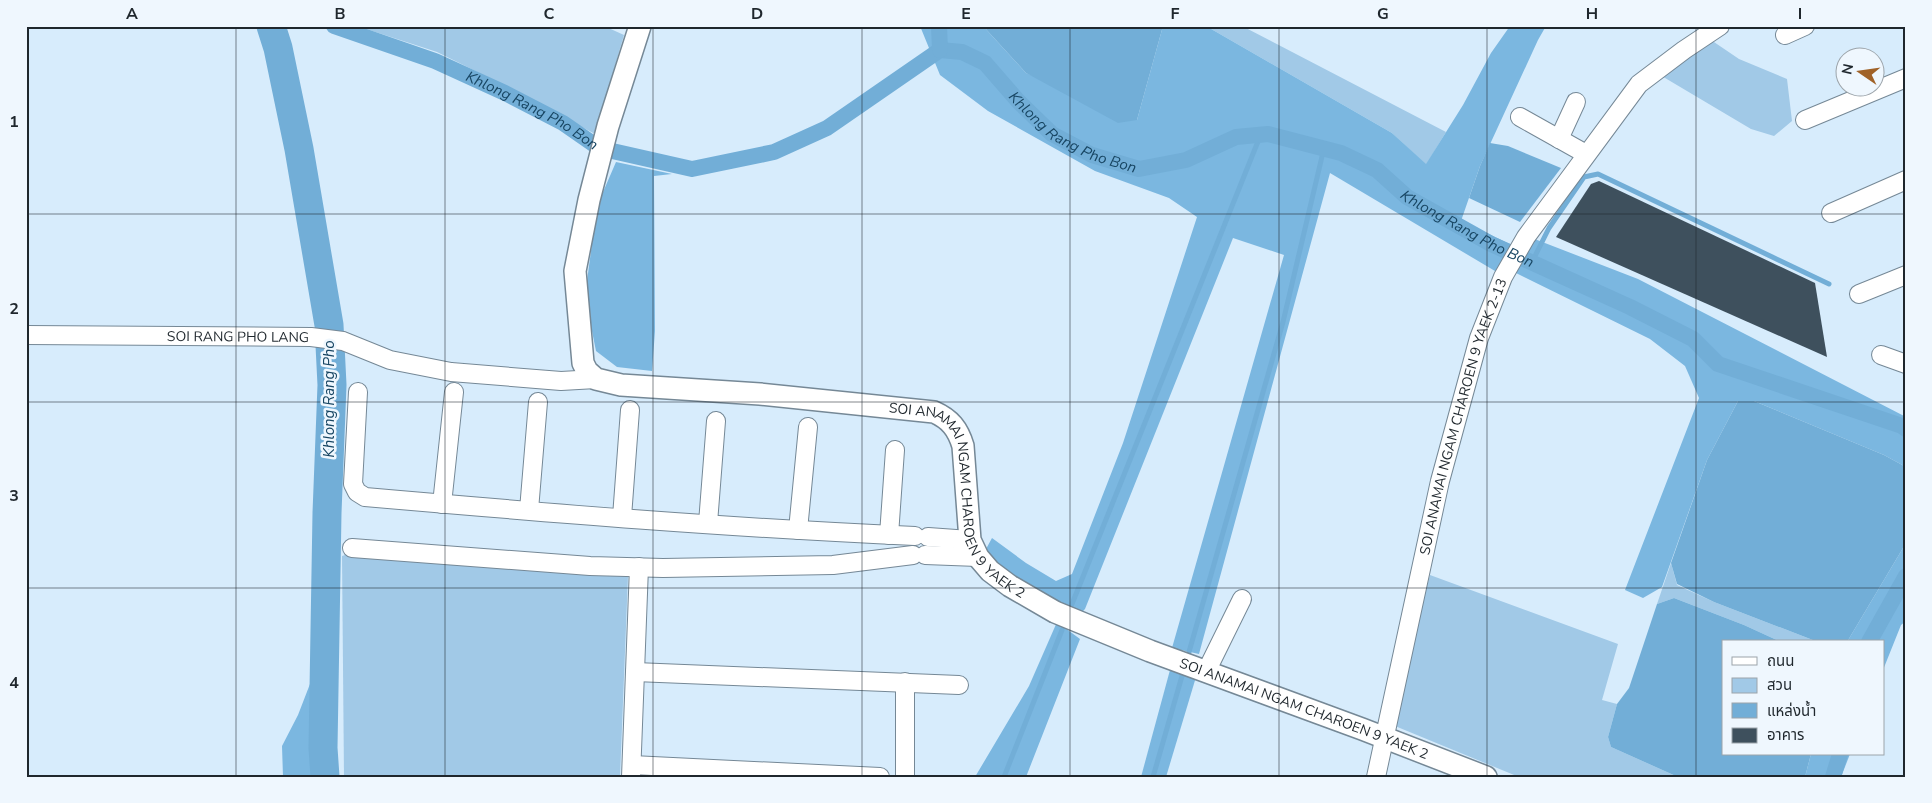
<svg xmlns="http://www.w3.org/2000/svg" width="1932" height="803" font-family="'Nunito Sans','Noto Sans Thai',sans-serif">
<rect width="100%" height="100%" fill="#d7ecfc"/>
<g fill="#a1c9e7">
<path d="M357,26H604L624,35L595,134L504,85L437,52Z"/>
<path d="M1206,26H1242L1446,132L1426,165L1392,133Z"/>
<path d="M1711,40L1739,59L1787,79L1792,121L1774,136L1751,129L1660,75Z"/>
<path d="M348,554L628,576L620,777H344L342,556Z"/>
<path d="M1671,563L1677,585L1714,602L1818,642H1781L1744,625L1674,598L1657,604Z"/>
<path d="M1430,575L1618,644L1602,700L1617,704L1608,737L1611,747L1678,777H1519L1395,726L1393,716Z"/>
</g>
<g fill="#7bb7e0">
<path d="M920,26H983L1026,73L1137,120L1163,26H1206L1392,133L1426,164L1463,105L1491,53L1510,26H1546L1538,40L1480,166L1461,221L1525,251L1532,238L1638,279L1906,417V467L1884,455L1754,401H1738L1707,460L1662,587L1643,598L1625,590L1699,398L1685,366L1650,339L1514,272L1495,271L1330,173L1199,654L1172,648L1284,255L1233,238L1085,609L1079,615L1005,573L986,549L992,538L1026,563L1056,581L1072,574L1123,443L1197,217L1169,198L1095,171L988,111L940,75Z"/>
<path d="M616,162L672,174L654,176L655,331L652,371L617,367L596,351L585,296L597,206Z"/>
<path d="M1906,543V621L1901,625L1883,670V642H1847Z"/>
<path d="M1057,622L1080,639L1026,777H975L1029,686Z"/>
<path d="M1170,670L1196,677L1166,777H1141Z"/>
<path d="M315,671L320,777H283L282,746L298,715Z"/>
<path d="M1811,754H1850L1841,777H1805Z"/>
</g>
<g fill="#72aed7">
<path d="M983,26H1163L1137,120L1118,123L1026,73Z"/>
<path d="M1490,143L1508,146L1561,168L1520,222L1469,198L1480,166Z"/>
<path d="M1738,401H1754L1884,455L1906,467V543L1847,642H1818L1714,602L1677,584L1671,563L1707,460Z"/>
<path d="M1674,598L1744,625L1781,642H1723V754H1811L1805,777H1678L1611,747L1608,737L1617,704L1629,688L1657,604Z"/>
</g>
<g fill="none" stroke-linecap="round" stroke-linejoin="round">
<g stroke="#72aed7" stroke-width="5">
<path d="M1532,262L1549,228L1584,177L1598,174L1829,284"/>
<path d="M1072,604L1261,134"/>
<path d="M1187,659L1283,322L1324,148"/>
<path d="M1004,777L1062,630"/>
<path d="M1153,777L1184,669"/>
</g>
<g stroke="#72aed7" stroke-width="16">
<path id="s1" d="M334,26L435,61L505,93L563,123L599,148L692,169L774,152L827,128L940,50L962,52L985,63L1018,101L1052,134L1092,155L1139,169L1186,160L1236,137L1268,134L1341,153L1377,170L1407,197L1491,244L1630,307L1693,339L1718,364L1902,426L1906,429"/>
<path d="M939,26L940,50"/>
<path d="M1869,642L1906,576"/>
<path d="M1833,777L1840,754"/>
</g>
<path stroke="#72aed7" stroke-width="29" d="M271,26L278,48L299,149L329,325L332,385L327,513L323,748L325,777"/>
</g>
<path fill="#3e505d" d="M1599,181L1815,283L1827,357L1556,237L1591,184Z"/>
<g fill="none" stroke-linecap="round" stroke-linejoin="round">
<g stroke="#758896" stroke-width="20">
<g id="minor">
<path d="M1785,35L1805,26"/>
<path d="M1520,117L1586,154"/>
<path d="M1805,120L1906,78"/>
<path d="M1559,139L1576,102"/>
<path d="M1831,213L1906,180"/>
<path d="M1859,294L1906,275"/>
<path id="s2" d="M26,335L311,337L343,341L390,360L451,372L561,381L596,379"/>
<path d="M1881,355L1906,364"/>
<path d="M358,392L353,484L357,492L365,497C548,513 731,528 915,536"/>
<path d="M442,504L454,392"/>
<path d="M529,510L538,402"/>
<path d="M622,517L630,410"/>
<path d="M708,523L716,421"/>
<path d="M798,530L808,427"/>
<path d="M889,535L895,450"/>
<path d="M928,537L970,540"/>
<path d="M352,548L590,566L663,568L833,565L913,555"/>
<path d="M925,555L978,557"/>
<path d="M635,672L959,685"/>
<path d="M1206,672L1242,599"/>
<path d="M632,765L880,777"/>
<path d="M631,777L639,567"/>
<path d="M905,777V682"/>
<path id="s3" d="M1376,777L1440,481L1479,338L1503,277L1526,237L1639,84L1684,50L1720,26"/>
</g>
</g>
<g stroke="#758896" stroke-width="24">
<g id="tertiary">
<path id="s4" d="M640,26L608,126L589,200L575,271L583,363L587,371L596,379L621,385L760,394L934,412C950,419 958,429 963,446L970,540L978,557L990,571L1010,586L1055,612L1150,651L1362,729L1486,777"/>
</g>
</g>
<use href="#minor" stroke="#fff" stroke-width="18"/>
<use href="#tertiary" stroke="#fff" stroke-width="21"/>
</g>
<path fill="none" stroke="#1f272d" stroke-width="1" stroke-opacity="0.55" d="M236,26V777M445,26V777M653,26V777M862,26V777M1070,26V777M1279,26V777M1487,26V777M1696,26V777M26,214H1906M26,402H1906M26,588H1906"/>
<g text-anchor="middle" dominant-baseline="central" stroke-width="5" stroke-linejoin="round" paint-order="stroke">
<g font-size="14" fill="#1f272d" stroke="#eff7fe">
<text stroke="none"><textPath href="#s2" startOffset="212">SOI RANG PHO LANG</textPath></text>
<text stroke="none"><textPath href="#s3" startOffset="371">SOI ANAMAI NGAM CHAROEN 9 YAEK 2-13</textPath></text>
<text stroke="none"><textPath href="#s4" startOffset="794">SOI ANAMAI NGAM CHAROEN 9 YAEK 2</textPath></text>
<text stroke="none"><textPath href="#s4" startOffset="1229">SOI ANAMAI NGAM CHAROEN 9 YAEK 2</textPath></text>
</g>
<g font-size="15" font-style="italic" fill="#184663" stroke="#eff7fe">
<text stroke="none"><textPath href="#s1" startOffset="216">Khlong Rang Pho Bon</textPath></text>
<text stroke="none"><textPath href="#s1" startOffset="830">Khlong Rang Pho Bon</textPath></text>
<text stroke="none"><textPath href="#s1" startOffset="1266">Khlong Rang Pho Bon</textPath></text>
<text transform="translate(329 399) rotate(-90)">Khlong Rang Pho</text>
</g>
</g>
<rect width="1932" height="803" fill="none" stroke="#eff7fe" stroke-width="55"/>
<rect x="1722" y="640" width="162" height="115" fill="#eff7fe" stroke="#9ca4aa"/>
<rect x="1732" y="657" width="25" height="8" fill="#ffffff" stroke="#9ca4aa"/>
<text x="1767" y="666" font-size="15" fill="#1f272d">ถนน</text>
<rect x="1732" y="678" width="25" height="15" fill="#a1c9e7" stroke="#9ca4aa"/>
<text x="1767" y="690" font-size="15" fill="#1f272d">สวน</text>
<rect x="1732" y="703" width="25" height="15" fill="#72aed7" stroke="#9ca4aa"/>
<text x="1767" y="716" font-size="15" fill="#1f272d">แหล่งน้ำ</text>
<rect x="1732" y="728" width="25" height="15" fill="#3e505d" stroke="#9ca4aa"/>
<text x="1767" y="740" font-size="15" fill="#1f272d">อาคาร</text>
<g transform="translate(1860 72) rotate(283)"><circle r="24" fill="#eff7fe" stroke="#9ca4aa"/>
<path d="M0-4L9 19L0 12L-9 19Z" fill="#a06228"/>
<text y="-8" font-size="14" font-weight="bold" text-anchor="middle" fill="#1f272d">N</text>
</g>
<rect x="28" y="28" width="1876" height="748" fill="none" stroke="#1f272d" stroke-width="2"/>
<g font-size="16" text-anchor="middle" font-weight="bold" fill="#1f272d">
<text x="132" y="19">A</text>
<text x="340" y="19">B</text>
<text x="549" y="19">C</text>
<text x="757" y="19">D</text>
<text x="966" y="19">E</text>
<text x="1175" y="19">F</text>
<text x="1383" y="19">G</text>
<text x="1592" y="19">H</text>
<text x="1800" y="19">I</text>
<text x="14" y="127">1</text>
<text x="14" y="314">2</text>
<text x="14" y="501">3</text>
<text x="14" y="688">4</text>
</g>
</svg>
